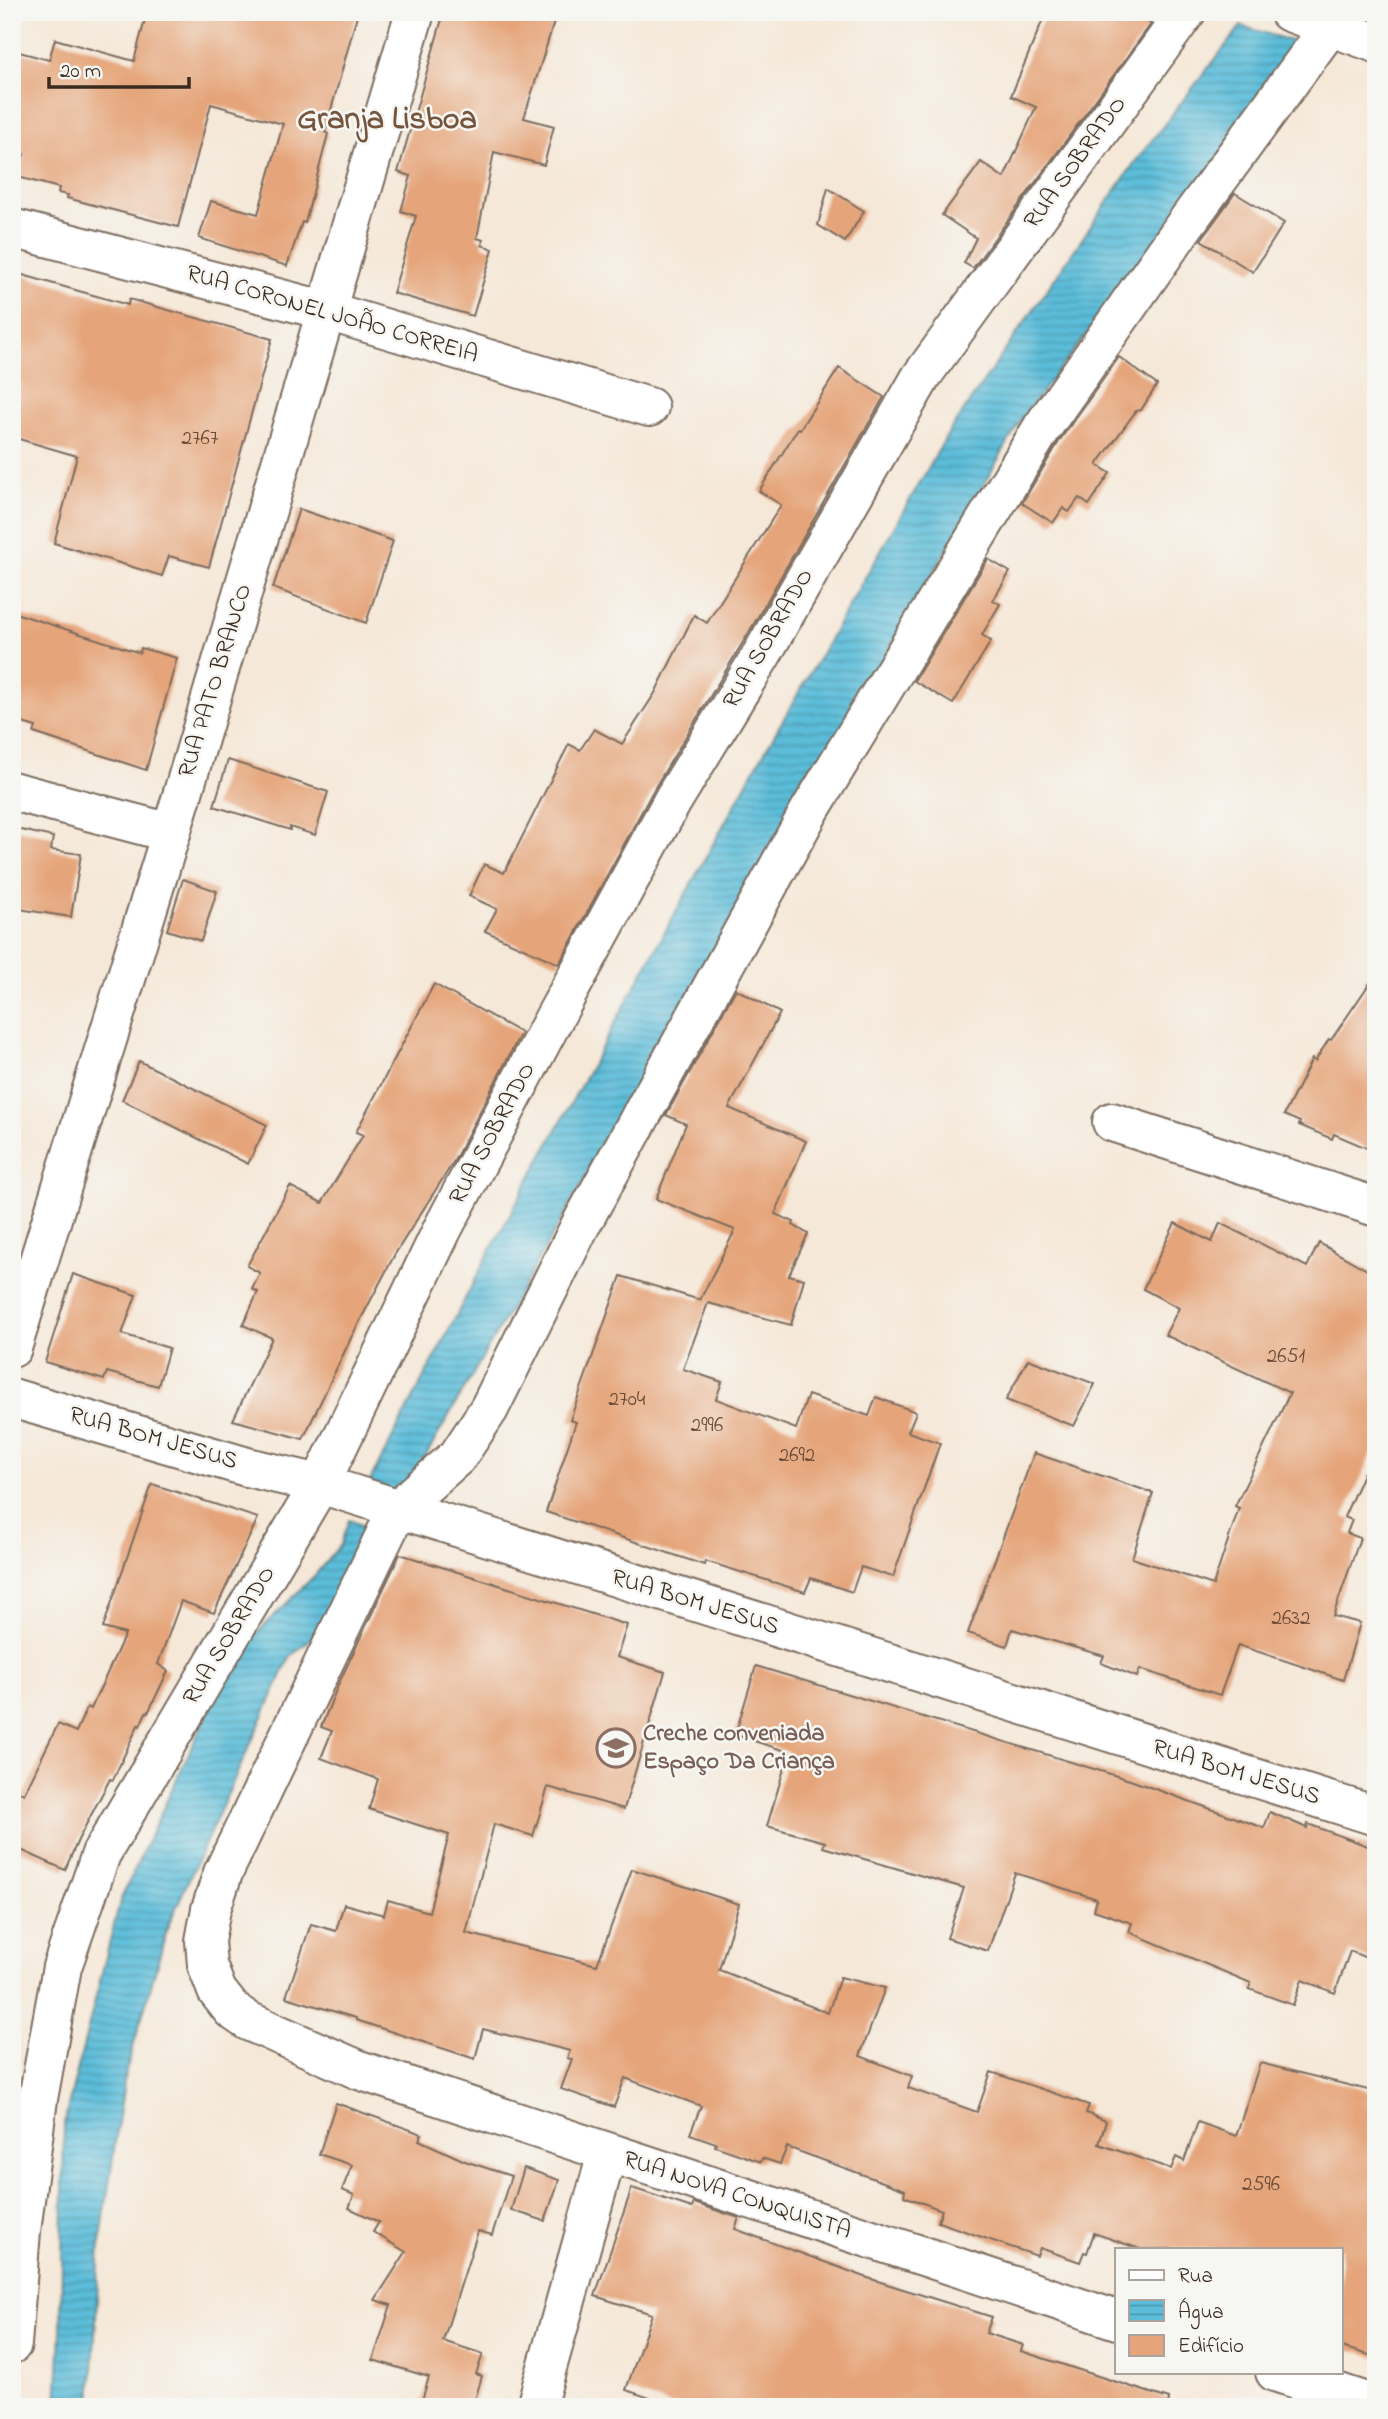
<svg xmlns="http://www.w3.org/2000/svg" width="1388" height="2419" font-family="'Indie Flower',sans-serif">
<defs>
<pattern id="water-rules" width="6" height="5" patternUnits="userSpaceOnUse" patternTransform="scale(1.75)"><rect width="6" height="5" fill="#5bbdda"/><path d="M0 2.5h6" fill="none" stroke="#4c9ab0"/></pattern>
</defs>
<rect width="100%" height="100%" fill="#f6f6f2"/>
<filter id="ink" filterUnits="userSpaceOnUse"><feTurbulence type="fractalNoise" baseFrequency=".0143" numOctaves="2"/><feDisplacementMap in="SourceGraphic" scale="14" xChannelSelector="R" yChannelSelector="G"/><feConvolveMatrix kernelMatrix="1 2 1 2 8 2 1 2 1" color-interpolation-filters="sRGB"/></filter>
<filter id="wash" filterUnits="userSpaceOnUse"><feTurbulence type="fractalNoise" baseFrequency=".00686" numOctaves="4" result="noise"/><feDisplacementMap in="SourceGraphic" scale="28" xChannelSelector="R" yChannelSelector="G"/><feGaussianBlur stdDeviation="1.57" result="paint"/><feColorMatrix in="noise" values="0 0 0 0 0 0 0 0 0 0 0 0 0 0 0 0 0 1.4 0 .05"/><feComposite in="paint" operator="in"/></filter>
<g filter="url(#wash)">
<rect width="100%" height="100%" fill="#f5e8d8"/>
<g fill="url(#water-rules)" stroke="#4b747c" stroke-width="2">
<path d="M1241,26L1302,44L1274,91L1022,418L404,1494L369,1483L490,1251L746,784L949,432L1135,162Z"/>
<path d="M349,1520L378,1531L368,1554L316,1634L290,1657L169,1923L125,2075L100,2245L91,2407H57L61,2331L64,2123L120,1901L234,1656L316,1574L340,1545Z"/>
</g>
<g id="blocks">
<g fill="#e5a479">
<path d="M147,12H358L325,132L328,134L305,223L302,222L287,266L199,238L211,201L258,214L283,124L211,104L178,227L67,198L68,195L58,193L59,188L18,177L24,154L12,150V50L49,60L55,39L134,61Z"/>
<path d="M444,12H557L524,118L554,126L544,165L494,152L477,238L483,240L482,245L493,249L473,316L393,293L416,216L401,211L411,176L398,172Z"/>
<path d="M1046,12H1130L1151,24L973,268L964,263L976,238L942,215L981,162L1004,178L1036,107L1011,96Z"/>
<path d="M828,188L864,211L845,242L818,225Z"/>
<path d="M1235,193L1284,223L1253,272L1201,240Z"/>
<path d="M12,272L128,305L129,299L272,339L209,567L169,556L162,576L54,543L77,456L12,437Z"/>
<path d="M1119,357L1157,385L1141,410L1136,411L1097,465L1110,473L1089,505L1079,498L1069,512L1063,508L1053,523L1022,503L1060,440Z"/>
<path d="M839,368L884,397L748,634L654,789L559,964L485,931L497,909L469,896L484,864L504,873L569,744L580,750L594,729L622,744L655,693L694,615L707,623L781,505L759,491L798,428L800,429Z"/>
<path d="M299,509L393,541L366,623L273,588Z"/>
<path d="M988,559L1010,572L993,600L1000,604L982,635L991,641L953,704L914,681Z"/>
<path d="M12,612L140,653L141,648L177,658L146,770L34,733L36,727L12,720Z"/>
<path d="M228,760L328,792L315,835L290,827V830L214,806Z"/>
<path d="M12,828L53,837L51,850L81,854L71,917L12,908Z"/>
<path d="M183,879L217,891L201,941L167,930Z"/>
<path d="M1376,974V1152L1334,1134L1332,1139L1299,1125L1300,1122L1284,1115L1312,1059L1315,1061L1329,1039L1331,1040Z"/>
<path d="M434,984L521,1033L454,1161L395,1254L351,1338L303,1439L233,1420L272,1338L243,1325L258,1292L252,1289L260,1273L247,1266L290,1186L322,1203L363,1135L356,1132Z"/>
<path d="M736,989L780,1013L729,1108L806,1141L775,1214L794,1222L793,1225L808,1234L789,1275L804,1279L791,1325L708,1303L683,1369L722,1382L716,1399L796,1429L808,1395L869,1416L876,1397L916,1412L908,1432L940,1443L893,1577L861,1567L852,1592L811,1578L805,1592L705,1561L704,1565L546,1512L576,1422L570,1420L621,1276L700,1300L735,1230L656,1199L686,1124L666,1115Z"/>
<path d="M139,1061L267,1125L248,1164L122,1100Z"/>
<path d="M1175,1223L1212,1242L1220,1223L1307,1267L1319,1243L1376,1275V1445L1344,1517L1352,1520L1347,1533L1360,1538L1333,1616L1360,1623L1343,1680L1238,1645L1220,1695L1140,1669L1137,1677L1101,1663L1104,1656L1012,1629L1007,1646L968,1633L1034,1453L1153,1493L1132,1558L1213,1585L1239,1508L1235,1506L1290,1393L1165,1335L1179,1308L1143,1289Z"/>
<path d="M73,1274L136,1295L122,1334L169,1348L158,1386L107,1372L104,1380L45,1362Z"/>
<path d="M1028,1359L1095,1384L1074,1426L1006,1400Z"/>
<path d="M152,1484L258,1518L214,1613L181,1601L158,1664L168,1671L148,1713L146,1712L140,1726L138,1725L113,1780L110,1779L78,1840L65,1870L12,1846V1788L24,1794L58,1724L76,1732L87,1707L91,1709L125,1634L103,1628Z"/>
<path d="M400,1554L627,1625L617,1657L665,1672L624,1809L548,1787L533,1836L494,1824L466,1933L597,1965L632,1869L739,1904L719,1970L828,2013L840,1977L885,1988L860,2056L912,2076L908,2088L977,2112L991,2072L1089,2105L1086,2113L1106,2121L1099,2144L1171,2169L1176,2157L1184,2161L1198,2122L1236,2136L1260,2063L1376,2092V2357L1341,2347V2249H1140L1094,2233L1087,2253L1084,2252L1080,2262L1040,2248L1037,2256L938,2222L942,2210L904,2196L905,2190L787,2147L780,2164L762,2158L761,2162L715,2146L716,2143L690,2134L701,2106L625,2078L614,2107L561,2089L572,2059L567,2058L570,2051L483,2029L475,2059L356,2020V2018L286,1997L311,1924L336,1931L344,1904L384,1915L388,1900L429,1912L449,1835L369,1809L378,1779L321,1758L332,1731L321,1727L338,1685Z"/>
<path d="M756,1666L1130,1780L1264,1828L1270,1812L1307,1828L1308,1824L1376,1849V1962L1350,1951L1335,1993L1302,1980L1293,2005L1249,1989L1251,1983L1129,1932L1132,1923L1094,1910L1097,1899L1015,1873L988,1951L947,1938L964,1888L823,1847L825,1842L767,1826L789,1752L735,1735Z"/>
<path d="M336,2103L422,2134L419,2140L465,2161L511,2176L492,2235L478,2231L443,2341L483,2354L476,2374L482,2376L473,2407H420L429,2377L373,2360L391,2305L375,2300L406,2252L373,2232L379,2222L349,2208L354,2195L342,2190L352,2165L319,2154Z"/>
<path d="M524,2168L559,2180L545,2221L511,2210Z"/>
<path d="M632,2188L692,2208L694,2203L739,2218L735,2229L868,2278L992,2317L986,2333L1023,2345L1021,2351L1169,2399L1168,2407H676L626,2390L652,2314L595,2296Z"/>
</g>
</g>
</g>
<g filter="url(#ink)">
<use href="#blocks" fill-opacity="0" stroke="#7c6c5f" stroke-width="2"/>
<g fill="none" stroke-linecap="round" stroke-linejoin="round">
<g stroke="#7c6c5f" stroke-width="42">
<g id="minor">
<path d="M1289,12L1376,43"/>
<path d="M12,228L327,311L649,407"/>
<path d="M12,791L171,833"/>
<path d="M1112,1122L1376,1207"/>
<path d="M12,1348L171,833L415,12"/>
<path d="M12,1398L247,1467L320,1484L1376,1816"/>
<path d="M1117,2320L359,2070L248,2021L232,2010L217,1991L207,1965L205,1941L211,1909L223,1873L397,1510L458,1456L489,1409L579,1228L810,810L1042,428L1184,226L1329,28"/>
<path d="M12,2344L21,2231L38,2099L62,1967L101,1854L320,1484L443,1228L552,1022L673,800L762,654L921,377L1186,12"/>
<path d="M1275,2372L1376,2405"/>
<path d="M536,2407L607,2154"/>
</g>
</g>
<use href="#minor" stroke="#fff" stroke-width="38"/>
</g>
</g>
<defs>
<g id="school-ring" transform="scale(2.0125)"><circle r="9.5" fill="#f6f6f2" stroke="#8d6e63" stroke-width="1.5"/><path d="M0-5L7-2L0 1L-7-2ZM-4 1L0 2.5L4 1V4Q0 6-4 4Z" fill="#8d6e63"/></g>
</defs>
<g fill-rule="evenodd">
<use href="#school-ring" x="616" y="1748"/>
</g>
<g text-anchor="middle" dominant-baseline="central" stroke-width="5" stroke-linejoin="round" paint-order="stroke">
<g font-size="21" fill="#664835">
<text x="200" y="439">2767</text>
<text x="1286" y="1357">2651</text>
<text x="627" y="1400">2704</text>
<text x="707" y="1426">2996</text>
<text x="797" y="1456">2692</text>
<text x="1291" y="1619">2632</text>
<text x="1261" y="2185">2596</text>
</g>
<g font-size="24" fill="#3b2a1e" stroke="#f6f6f2">
<text transform="translate(1076 163) rotate(-54)">RUA SOBRADO</text>
<text transform="translate(332 315) rotate(16)">RUA CORONEL JOÃO CORREIA</text>
<text transform="translate(769 639) rotate(-60)">RUA SOBRADO</text>
<text transform="translate(216 681) rotate(-73)">RUA PATO BRANCO</text>
<text transform="translate(493 1134) rotate(-62)">RUA SOBRADO</text>
<text transform="translate(153 1439) rotate(16)">RUA BOM JESUS</text>
<text transform="translate(695 1603) rotate(17)">RUA BOM JESUS</text>
<text transform="translate(230 1636) rotate(-59)">RUA SOBRADO</text>
<text transform="translate(1236 1773) rotate(17)">RUA BOM JESUS</text>
<text transform="translate(737 2196) rotate(18)">RUA NOVA CONQUISTA</text>
</g>
<g font-size="24" font-weight="bold" fill="#785e54" stroke="#f6f6f2" text-anchor="start">
<text x="643" y="1734">Creche conveniada<tspan x="643" dy="28">Espaço Da Criança</tspan></text>
</g>
<g font-size="32" font-weight="bold" fill="#76553e" stroke="#f6f6f2">
<text x="387" y="120">Granja Lisboa</text>
</g>
</g>
<rect width="1388" height="2419" fill="none" stroke="#f6f6f2" stroke-width="42"/>
<rect x="1115" y="2248" width="228" height="126" fill="#f6f6f2" stroke="#aba49d" stroke-width="2"/>
<rect x="1129" y="2270" width="35" height="10" fill="#ffffff" stroke="#aba49d" stroke-width="2"/>
<text x="1178" y="2282" font-size="21" fill="#3b2a1e">Rua</text>
<rect x="1129" y="2300" width="35" height="21" fill="url(#water-rules)" stroke="#aba49d" stroke-width="2"/>
<text x="1178" y="2318" font-size="21" fill="#3b2a1e">Água</text>
<rect x="1129" y="2335" width="35" height="21" fill="#e5a479" stroke="#aba49d" stroke-width="2"/>
<text x="1178" y="2352" font-size="21" fill="#3b2a1e">Edifício</text>
<path d="M49 77v10h140v-10" fill="none" stroke="#3b2a1e" stroke-width="3.5"/>
<text x="60" y="77" font-size="21" fill="#3b2a1e" stroke="#f6f6f2" stroke-width="5" paint-order="stroke">20 m</text>
</svg>
